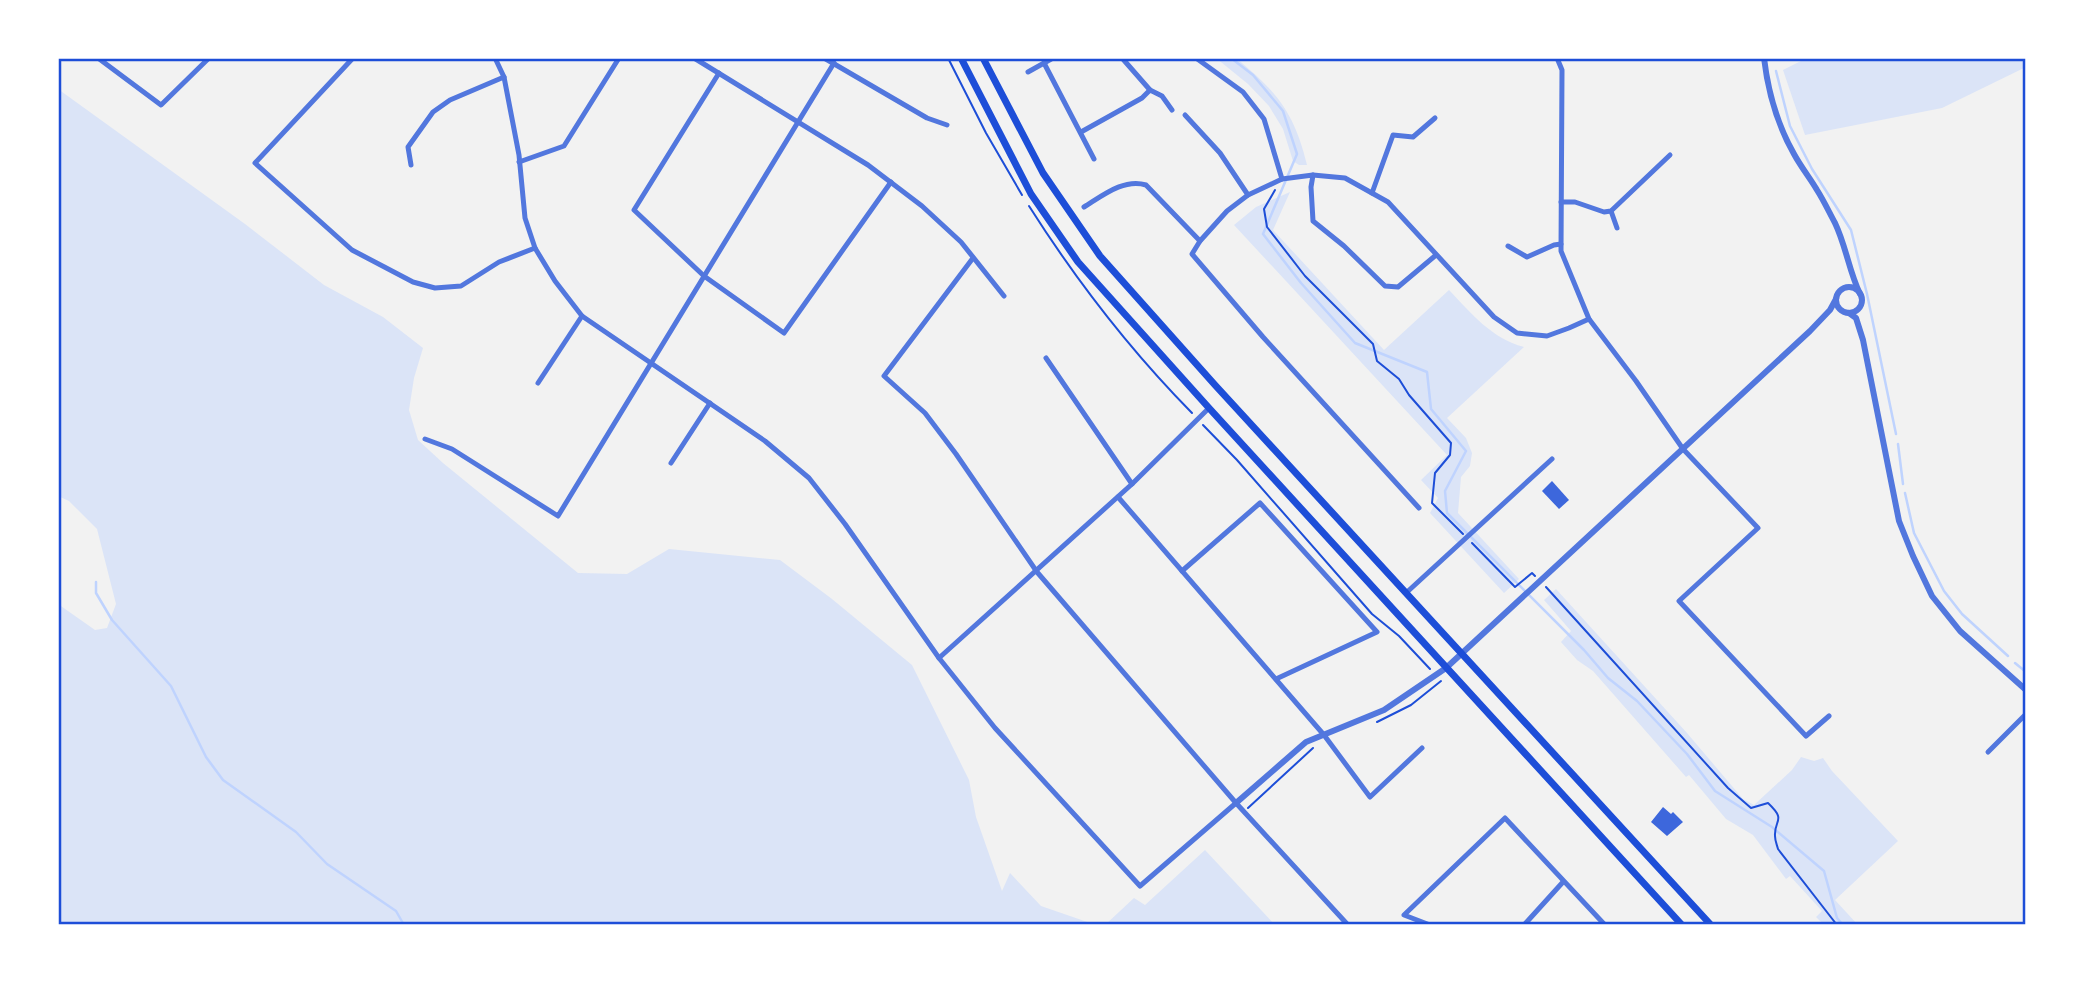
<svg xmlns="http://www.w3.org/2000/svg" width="2084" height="983" font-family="'Noto Serif',serif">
<rect width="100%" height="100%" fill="#f2f2f2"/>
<g fill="#dbe4f7">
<path d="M1216,58H1236C1277,92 1294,112 1307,165H1299L1293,161L1283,129L1269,106L1248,84Z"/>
<path d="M1807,58H2026V67L1942,108L1805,135L1783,70Z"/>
<path d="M58,89L245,224L324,285L383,317L423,348L414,378L409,410L418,440L443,463L578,573L627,574L669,549L780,560L832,599L912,665L969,780L976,817L1002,891L1010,873L1041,906L1096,925H58V604L95,630L107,628L116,604L97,529L69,501L58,496Z"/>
<path d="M1290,192L1273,230L1384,350L1449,290C1472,314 1491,338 1524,347L1447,418L1466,438L1472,453L1470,466L1461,477L1458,513L1519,579L1504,593L1430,513L1438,498L1421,480L1447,455L1234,225L1256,207Z"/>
<path d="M1556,589L1687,733L1743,799L1754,805L1792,770L1801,757L1814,761L1823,758L1832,771L1898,841L1835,900L1858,925H1824L1816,917L1822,911L1790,876L1786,879L1753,835L1726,819L1689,775L1686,777L1593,671L1577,660L1561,642L1571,631L1544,600Z"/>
<path d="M1205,850L1275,925H1105L1134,898L1145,905Z"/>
</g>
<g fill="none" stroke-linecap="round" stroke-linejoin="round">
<g stroke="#bfd3fe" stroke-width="2.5">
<path d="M1231,58L1253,75L1283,111L1297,154L1263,234L1301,283L1355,343L1427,372L1431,409L1466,451L1445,491L1447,513L1584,650L1608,678L1637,701L1687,754L1715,791L1772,827L1824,871L1837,918L1843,925"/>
<path d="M1776,71L1790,126L1812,169L1851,230L1867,294L1896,434"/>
<path d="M1898,444L1903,484"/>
<path d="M1905,493L1914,533L1944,591L1962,614L2008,656"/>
<path d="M96,582V593L112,620L171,686L206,757L223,780L296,832L327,864L396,911L404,925"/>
<path d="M2015,663L2026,672"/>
</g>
</g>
<g fill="#3d67dc">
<path d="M1552,481L1569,500L1559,509L1542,491Z"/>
<path d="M1663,807L1671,814L1673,812L1683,822L1667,836L1651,822Z"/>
</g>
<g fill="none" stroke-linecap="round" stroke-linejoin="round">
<g stroke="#1d4ed8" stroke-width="2">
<path d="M948,58L986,133L1022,195"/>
<path d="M1275,190L1264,209L1267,227L1305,276L1373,344L1377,361L1399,379L1409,395L1451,443L1450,455L1435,473L1432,503L1463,534"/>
<path d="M1029,206C1076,280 1130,350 1192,413"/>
<path d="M1203,425L1237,460L1372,614L1399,636L1430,669"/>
<path d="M1472,543L1515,587L1532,573L1535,576"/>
<path d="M1546,587L1728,788L1751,808L1768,803C1787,821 1774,819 1775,836C1775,841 1777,845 1778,849L1837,925"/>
<path d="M1377,722L1411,705L1441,681"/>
<path d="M1248,808L1313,748"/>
</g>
<g stroke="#5277de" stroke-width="5">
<path d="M98,58L161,105L209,58"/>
<path d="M353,58L255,163L352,250L413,282L435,288L461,286L499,262L535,248"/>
<path d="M495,58L504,77L519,155L525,218L535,248L555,281L582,316L765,441L809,478L845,524L939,658L995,728L1140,886L1236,803"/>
<path d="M694,58L868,165L922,206L961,242L1004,296"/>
<path d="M824,58L927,118L947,125"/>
<path d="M1122,58L1150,90"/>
<path d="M1196,58L1243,92L1264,119L1282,179"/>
<path d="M1557,58L1562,70L1561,251L1589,319L1636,381L1683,449L1758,528L1679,601L1806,736L1829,716"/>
<path d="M1044,63L1094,159"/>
<path d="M1028,72L1053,58"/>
<path d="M719,73L634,210L704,276L784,333L891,182"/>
<path d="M1185,115L1220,153L1248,195"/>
<path d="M1081,132L1142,98L1150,90L1162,96L1172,110"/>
<path d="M519,162L564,146L619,58"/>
<path d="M411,165L408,147L433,112L450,100L504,77"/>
<path d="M1313,175L1311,187L1313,221L1344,246L1385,286L1398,287L1436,255"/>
<path d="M1372,193L1393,135L1413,137L1435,118"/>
<path d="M1561,202H1575L1604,212L1611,211L1670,155"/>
<path d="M1084,207C1102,196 1124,178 1146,185L1200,241"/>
<path d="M1611,211L1617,228"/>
<path d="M1508,246L1527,257L1554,245L1561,244"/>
<path d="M973,258L884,376L925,413L956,454L1037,572L1236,803L1348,925"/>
<path d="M1046,358L1132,484"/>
<path d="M538,383L582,316"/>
<path d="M425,439L452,449L558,516L834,63"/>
<path d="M671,463L710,403"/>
<path d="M1118,497L1324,735L1370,797L1422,748"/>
<path d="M1419,508L1263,337L1192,254L1200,241L1227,211L1248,195L1282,179L1313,175L1345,178L1388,202L1494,317L1517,333L1547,336L1569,328L1589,319"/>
<path d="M1182,571L1260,503L1377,632L1276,679"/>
<path d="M1406,593L1552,459"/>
<path d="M939,658L1132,484L1209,408"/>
<path d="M1988,752L2026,714"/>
<path d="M1430,925L1404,915L1505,818L1605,925"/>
<path d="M1524,925L1563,882"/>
</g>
<g stroke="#5277de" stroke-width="6">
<path d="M1764,58C1768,92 1777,124 1794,154C1801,167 1810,178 1817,190C1824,201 1829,212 1835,223C1846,246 1849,271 1860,294"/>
<circle cx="1849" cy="300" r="13"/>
<path d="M1849,313L1856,318L1863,340L1899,521L1913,556L1932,596L1960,631L2026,690"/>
<path d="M1236,803L1306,742L1384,710L1446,668L1810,331L1830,310L1836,299"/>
</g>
<g stroke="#1d4ed8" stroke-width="7">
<path d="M961,58L1031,194L1078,262L1209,408L1682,925"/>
<path d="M983,58L1043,173L1100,256L1215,385L1711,925"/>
</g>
</g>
<rect width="2084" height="983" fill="none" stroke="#ffffff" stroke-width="119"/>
<rect x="60" y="60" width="1964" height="863" fill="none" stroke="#1d4ed8" stroke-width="2.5"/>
</svg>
